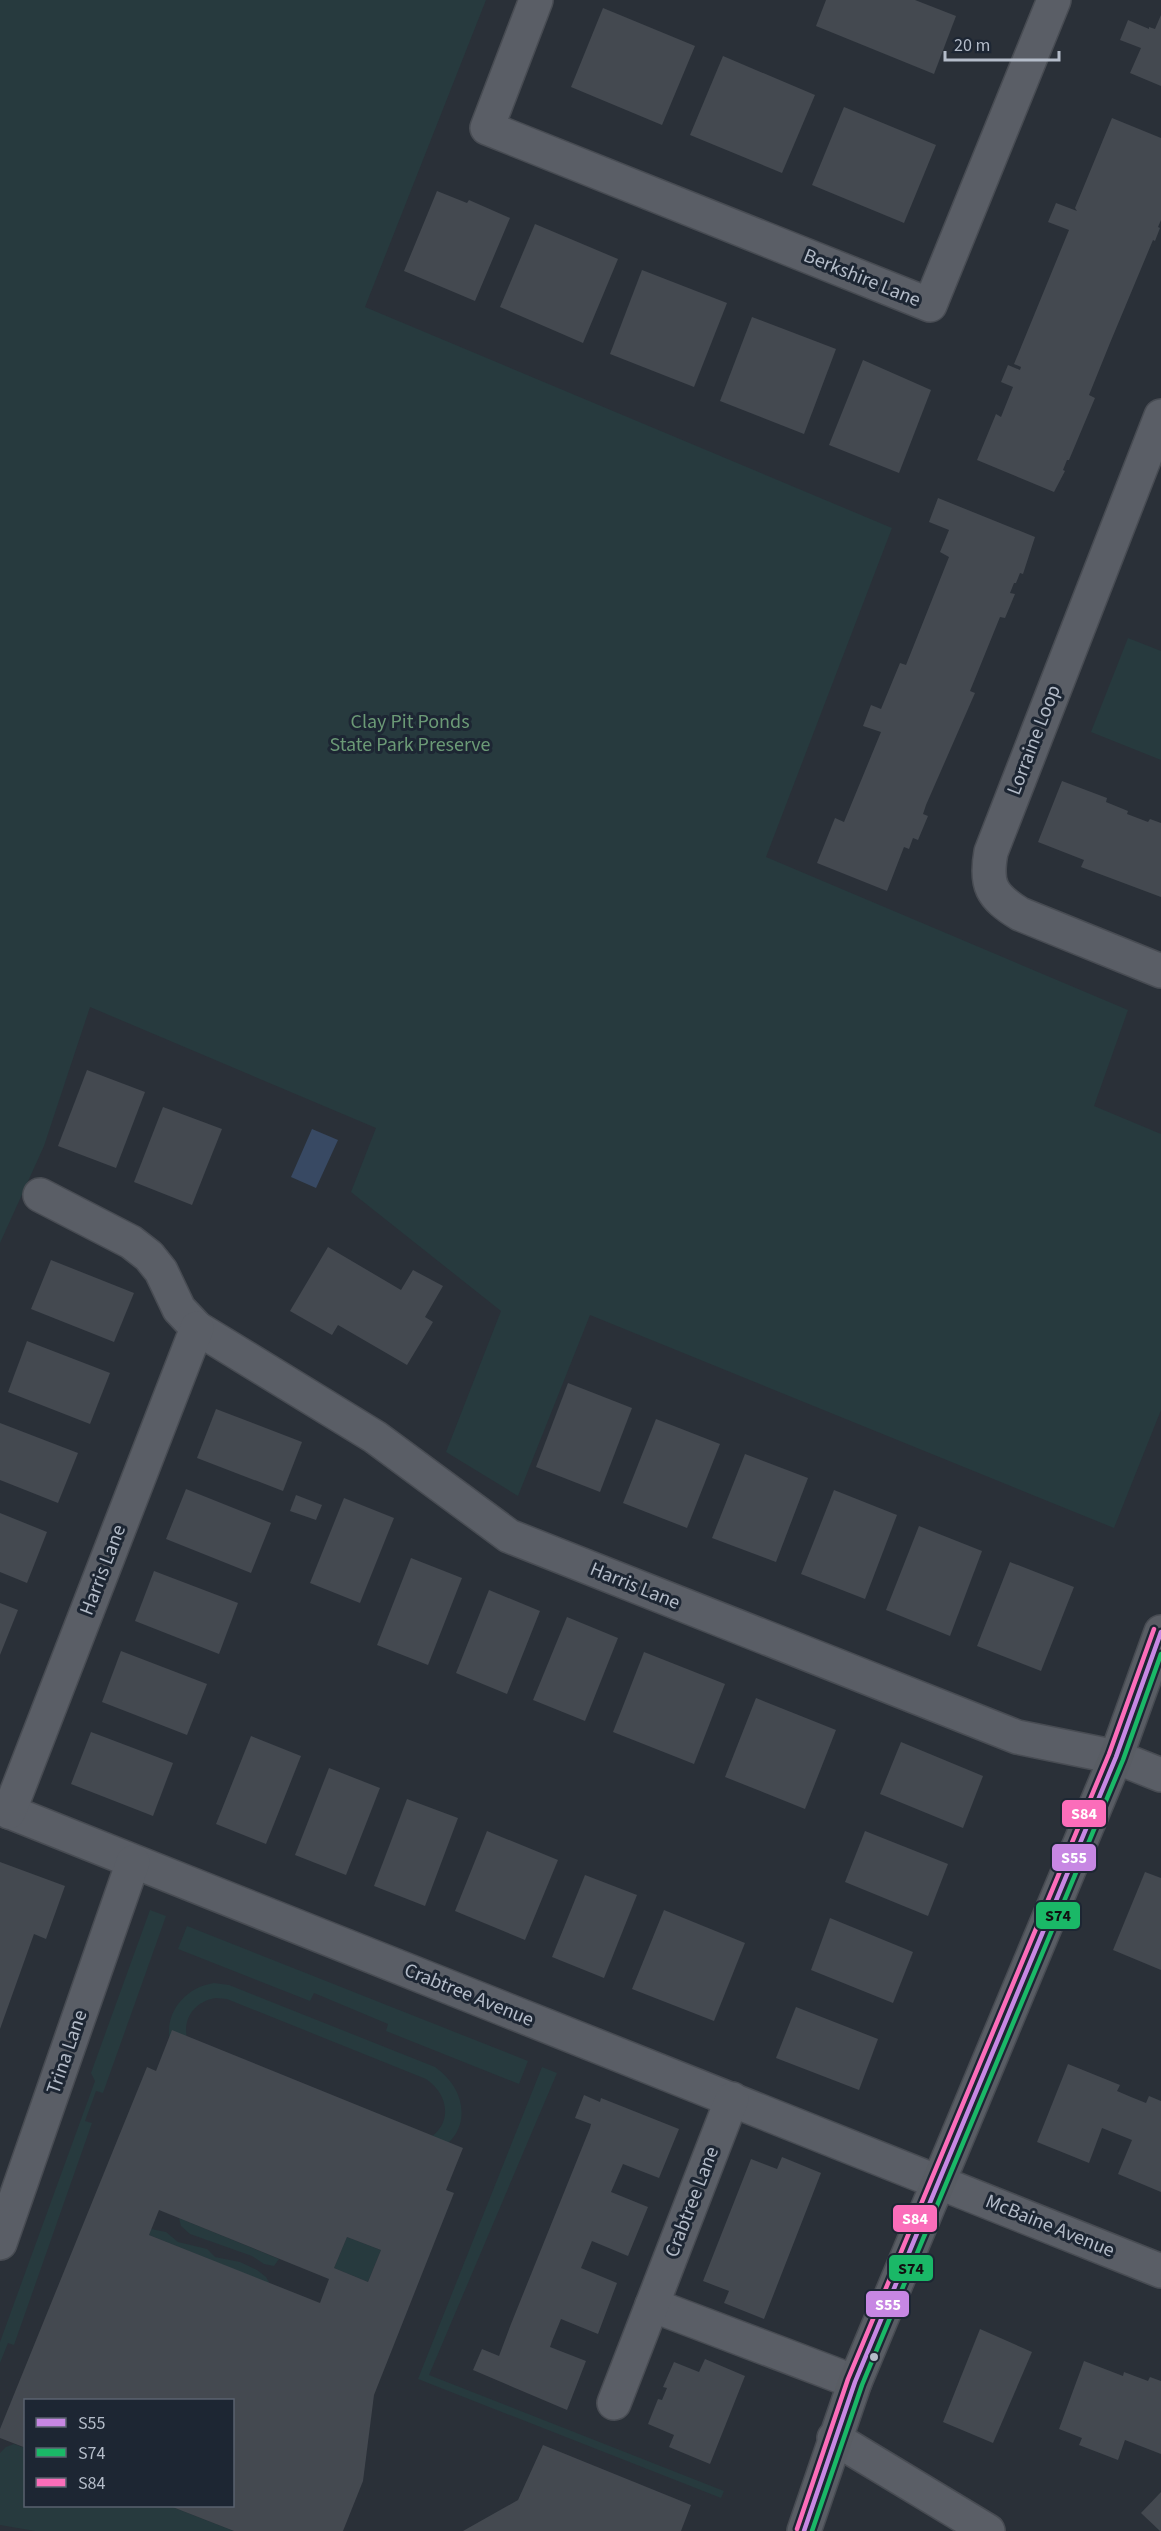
<svg xmlns="http://www.w3.org/2000/svg" width="1161" height="2531" font-family="'Source Sans 3',sans-serif">
<rect width="100%" height="100%" fill="#2a3038"/>
<g fill="#273a3e" fill-rule="evenodd">
<path d="M0,0H486L365,307L892,528L766,857L1128,1010L1094,1106L1161,1134V1410L1114,1528L590,1315L518,1496L446,1452L501,1311L351,1192L376,1128L90,1007L44,1146L0,1243Z"/>
<path d="M1128,638L1161,651V760L1091,732Z"/>
<path d="M150,1910L166,1916L103,2093L96,2091L85,2121L92,2123L14,2345L8,2343L0,2363V2342L95,2081L91,2073Z"/>
<path d="M187,1926L528,2061L519,2084L386,2031L388,2024L314,1993L310,2001L178,1949Z"/>
<path d="M214,1983L229,1985L435,2067C484,2102 461,2164 401,2154L194,2073C188,2068 181,2063 177,2057C156,2025 179,1988 214,1983ZM216,1998L227,1999L426,2079C461,2103 445,2148 402,2141L203,2061C176,2042 182,2003 216,1998Z"/>
<path d="M542,2067L557,2073L429,2375L724,2491L721,2498L418,2379Z"/>
<path d="M179,2218L279,2259L274,2266L264,2264L252,2256L190,2234L181,2226Z"/>
<path d="M151,2229L166,2232L178,2242L207,2249L215,2257L240,2262L257,2270L266,2277L270,2284L149,2235Z"/>
<path d="M347,2237L381,2250L368,2282L334,2268Z"/>
<path d="M14,2444L25,2448L26,2506H170L234,2531H35L0,2525V2453L6,2447Z"/>
</g>
<path fill="#384963" d="M312,1129L338,1140L316,1188L291,1177Z"/>
<g fill="#444950" fill-rule="evenodd">
<path d="M826,0H915L956,16L934,74L816,26Z"/>
<path d="M603,8L695,46L662,125L571,87Z"/>
<path d="M1161,15V86L1130,73L1141,48L1120,40L1128,20L1149,29V27L1155,29Z"/>
<path d="M723,56L815,95L782,173L690,135Z"/>
<path d="M844,107L936,145L904,223L812,185Z"/>
<path d="M1112,118L1161,138V220L1158,227L1160,228L1155,241L1153,240L1110,343L1089,395L1095,398L1069,460H1067L1063,470L1065,471L1054,492L977,460L996,414L1001,417L1013,387L1001,382L1008,365L1020,370L1021,367L1014,364L1069,230L1048,222L1056,203L1077,211L1075,208Z"/>
<path d="M437,191L467,203L469,200L510,218L475,301L404,271Z"/>
<path d="M535,224L618,259L583,343L500,307Z"/>
<path d="M642,270L727,303L694,387L610,354Z"/>
<path d="M752,317L836,349L804,434L720,401Z"/>
<path d="M863,360L931,390L899,473L829,445Z"/>
<path d="M938,498L1035,537L1023,574L1020,573L1016,583H1014L1010,593L1015,594L1005,618L1000,617L970,691L975,693L926,805L923,814L928,816L918,840L913,838L909,849L904,847L887,891L817,863L835,818L844,822L881,732L863,726L871,705L881,709L900,663L906,665L949,557L940,552L949,530L929,522Z"/>
<path d="M1062,781L1107,798L1106,802L1128,811L1127,814L1148,822L1150,819L1161,823V897L1081,867L1084,860L1038,842Z"/>
<path d="M87,1070L145,1092L116,1168L58,1146Z"/>
<path d="M163,1107L222,1129L192,1205L134,1182Z"/>
<path d="M328,1247L401,1290L413,1270L443,1286L425,1317L433,1322L407,1365L338,1325L332,1335L290,1311Z"/>
<path d="M51,1260L134,1293L114,1342L31,1309Z"/>
<path d="M27,1341L110,1373L90,1424L8,1392Z"/>
<path d="M568,1383L632,1408L600,1492L536,1467Z"/>
<path d="M216,1409L302,1442L283,1491L197,1458Z"/>
<path d="M656,1419L720,1444L687,1528L623,1503Z"/>
<path d="M0,1423L78,1453L58,1503L0,1480Z"/>
<path d="M745,1454L808,1478L776,1562L712,1538Z"/>
<path d="M186,1489L271,1523L251,1573L166,1539Z"/>
<path d="M834,1490L897,1515L865,1599L801,1574Z"/>
<path d="M296,1495L322,1505L316,1520L290,1511Z"/>
<path d="M344,1498L394,1518L360,1603L310,1583Z"/>
<path d="M0,1513L47,1532L27,1583L0,1572Z"/>
<path d="M919,1526L982,1551L950,1636L886,1610Z"/>
<path d="M411,1558L462,1578L428,1665L377,1645Z"/>
<path d="M1010,1562L1074,1587L1041,1671L977,1646Z"/>
<path d="M154,1571L238,1603L219,1654L135,1621Z"/>
<path d="M489,1590L540,1611L507,1694L456,1673Z"/>
<path d="M0,1603L18,1610L0,1655Z"/>
<path d="M567,1617L618,1638L585,1721L533,1700Z"/>
<path d="M121,1651L207,1684L187,1735L102,1702Z"/>
<path d="M644,1652L725,1684L694,1764L613,1732Z"/>
<path d="M756,1698L836,1730L805,1809L725,1777Z"/>
<path d="M91,1732L173,1763L153,1816L71,1784Z"/>
<path d="M251,1736L301,1756L266,1844L216,1824Z"/>
<path d="M901,1742L983,1776L963,1828L880,1794Z"/>
<path d="M329,1768L380,1788L346,1875L295,1855Z"/>
<path d="M407,1799L458,1818L425,1906L374,1886Z"/>
<path d="M487,1831L558,1860L525,1940L455,1911Z"/>
<path d="M865,1831L948,1864L928,1916L845,1882Z"/>
<path d="M0,1862L65,1886L46,1939L34,1934L0,2029Z"/>
<path d="M1145,1872L1161,1878V1970L1113,1950Z"/>
<path d="M585,1875L637,1895L604,1978L552,1957Z"/>
<path d="M664,1910L745,1943L714,2021L632,1989Z"/>
<path d="M830,1918L913,1952L893,2003L811,1970Z"/>
<path d="M796,2007L878,2039L859,2090L776,2058Z"/>
<path d="M172,2030L463,2148L446,2190L454,2193L374,2395L363,2481L343,2531H234L170,2506H232V2400H26V2448L0,2438V2429L147,2067L156,2071ZM159,2210L329,2279L320,2303L149,2235ZM347,2237L381,2250L368,2282L334,2268Z"/>
<path d="M1068,2064L1120,2085L1117,2091L1131,2097L1146,2103L1149,2096L1161,2101V2192L1118,2174L1132,2140L1102,2128L1089,2163L1037,2142Z"/>
<path d="M584,2095L600,2102L601,2098L679,2129L659,2178L623,2164L611,2192L648,2207L628,2256L592,2241L581,2268L617,2283L598,2334L561,2319L552,2341L550,2347L586,2361L567,2410L473,2370L482,2349L499,2356L511,2324L590,2128L591,2124L575,2118Z"/>
<path d="M782,2157L821,2173L764,2319L724,2303L729,2291L703,2281L751,2159L777,2169Z"/>
<path d="M980,2329L1032,2352L993,2443L943,2422Z"/>
<path d="M705,2359L745,2376L710,2464L669,2447L674,2435L648,2424L658,2399L662,2400L667,2388L663,2387L674,2362L699,2372Z"/>
<path d="M1084,2361L1123,2376L1124,2372L1148,2381L1150,2377L1161,2381V2454L1125,2440L1118,2460L1079,2445L1082,2438L1059,2429Z"/>
<path d="M543,2445L691,2505L681,2531H463L518,2500Z"/>
<path d="M1161,2492V2531H1160L1141,2513Z"/>
</g>
<g fill="none" stroke-linecap="round" stroke-linejoin="round">
<g stroke="#484c53" stroke-width="36">
<g id="street">
<path d="M536,0L487,128L930,305L1054,0"/>
<path d="M1161,416L991,852C985,885 991,896 1020,914L1161,971"/>
<path d="M40,1195L131,1242L149,1256L161,1271L179,1309L197,1328L375,1437L509,1536L1017,1737L1116,1757L1161,1775"/>
<path d="M0,1808L1161,2271"/>
<path d="M9,1812L197,1328"/>
<path d="M0,2243L133,1862"/>
<path d="M652,2305L855,2382"/>
<path d="M614,2403L732,2099"/>
<path d="M834,2438L988,2531"/>
</g>
</g>
<g stroke="#484c53" stroke-width="36">
<path id="secondary" d="M804,2531L855,2382L1116,1757L1161,1632"/>
</g>
<use href="#street" stroke="#5a5e66" stroke-width="33"/>
<use href="#secondary" stroke="#595d64" stroke-width="33"/>
<g stroke="#1d2633" stroke-width="9">
<path id="bus-1" d="M804,2531L855,2382L1116,1757L1161,1632"/>
</g>
<g stroke="#1d2633" stroke-width="9">
<path id="bus-2" d="M812,2531L862,2385L1123,1760L1161,1654"/>
</g>
<g stroke="#1d2633" stroke-width="9">
<path id="bus-3" d="M797,2529L848,2379L1109,1754L1154,1629"/>
</g>
<use href="#bus-1" stroke="#c787e3" stroke-width="4.5"/>
<use href="#bus-2" stroke="#1ab867" stroke-width="4.5"/>
<use href="#bus-3" stroke="#fb6dba" stroke-width="4.5"/>
</g>
<circle fill="#b4bcc9" stroke="#1d2633" stroke-width="2" cx="874" cy="2357" r="5"/>
<g text-anchor="middle" dominant-baseline="central" stroke-width="6" stroke-linejoin="round" paint-order="stroke">
<g font-size="20" fill="#b4bcc9" stroke="#1d2633">
<text transform="translate(862 278) rotate(22)">Berkshire Lane</text>
<text transform="translate(1034 740) rotate(-69)">Lorraine Loop</text>
<text transform="translate(103 1570) rotate(-69)">Harris Lane</text>
<text transform="translate(635 1586) rotate(22)">Harris Lane</text>
<text transform="translate(469 1995) rotate(22)">Crabtree Avenue</text>
<text transform="translate(67 2052) rotate(-71)">Trina Lane</text>
<text transform="translate(692 2202) rotate(-69)">Crabtree Lane</text>
<text transform="translate(1050 2226) rotate(22)">McBaine Avenue</text>
</g>
<g font-size="20" fill="#6b9a76" stroke="#1d2633">
<text x="410" y="722">Clay Pit Ponds<tspan x="410" dy="23">State Park Preserve</tspan></text>
</g>
</g>
<g stroke="#1d2633" stroke-width="2">
<rect x="1061" y="1799" width="46" height="29" rx="6" fill="#fb6dba"/>
<rect x="1051" y="1843" width="46" height="29" rx="6" fill="#c787e3"/>
<rect x="1035" y="1901" width="46" height="29" rx="6" fill="#1ab867"/>
<rect x="892" y="2204" width="46" height="29" rx="6" fill="#fb6dba"/>
<rect x="888" y="2254" width="46" height="28" rx="6" fill="#1ab867"/>
<rect x="865" y="2290" width="45" height="28" rx="6" fill="#c787e3"/>
</g>
<g font-size="16" text-anchor="middle" font-weight="bold" fill="#fff">
<text x="1084" y="1819">S84</text>
<text x="1074" y="1863">S55</text>
<text x="915" y="2224">S84</text>
<text x="888" y="2310">S55</text>
</g>
<g font-size="16" text-anchor="middle" font-weight="bold" fill="#111">
<text x="1058" y="1921">S74</text>
<text x="911" y="2274">S74</text>
</g>
<rect x="24" y="2399" width="210" height="108" fill="#1d2633" stroke="#59626f" stroke-width="1.5"/>
<rect x="36" y="2418" width="30" height="9" fill="#c787e3" stroke="#59626f" stroke-width="1.5"/>
<text x="78" y="2429" font-size="18" fill="#b4bcc9">S55</text>
<rect x="36" y="2448" width="30" height="9" fill="#1ab867" stroke="#59626f" stroke-width="1.5"/>
<text x="78" y="2459" font-size="18" fill="#b4bcc9">S74</text>
<rect x="36" y="2478" width="30" height="9" fill="#fb6dba" stroke="#59626f" stroke-width="1.5"/>
<text x="78" y="2489" font-size="18" fill="#b4bcc9">S84</text>
<path d="M945 51v9h114v-9" fill="none" stroke="#b4bcc9" stroke-width="3"/>
<text x="954" y="51" font-size="18" fill="#b4bcc9" stroke="#1d2633" stroke-width="4.5" paint-order="stroke">20 m</text>
</svg>
